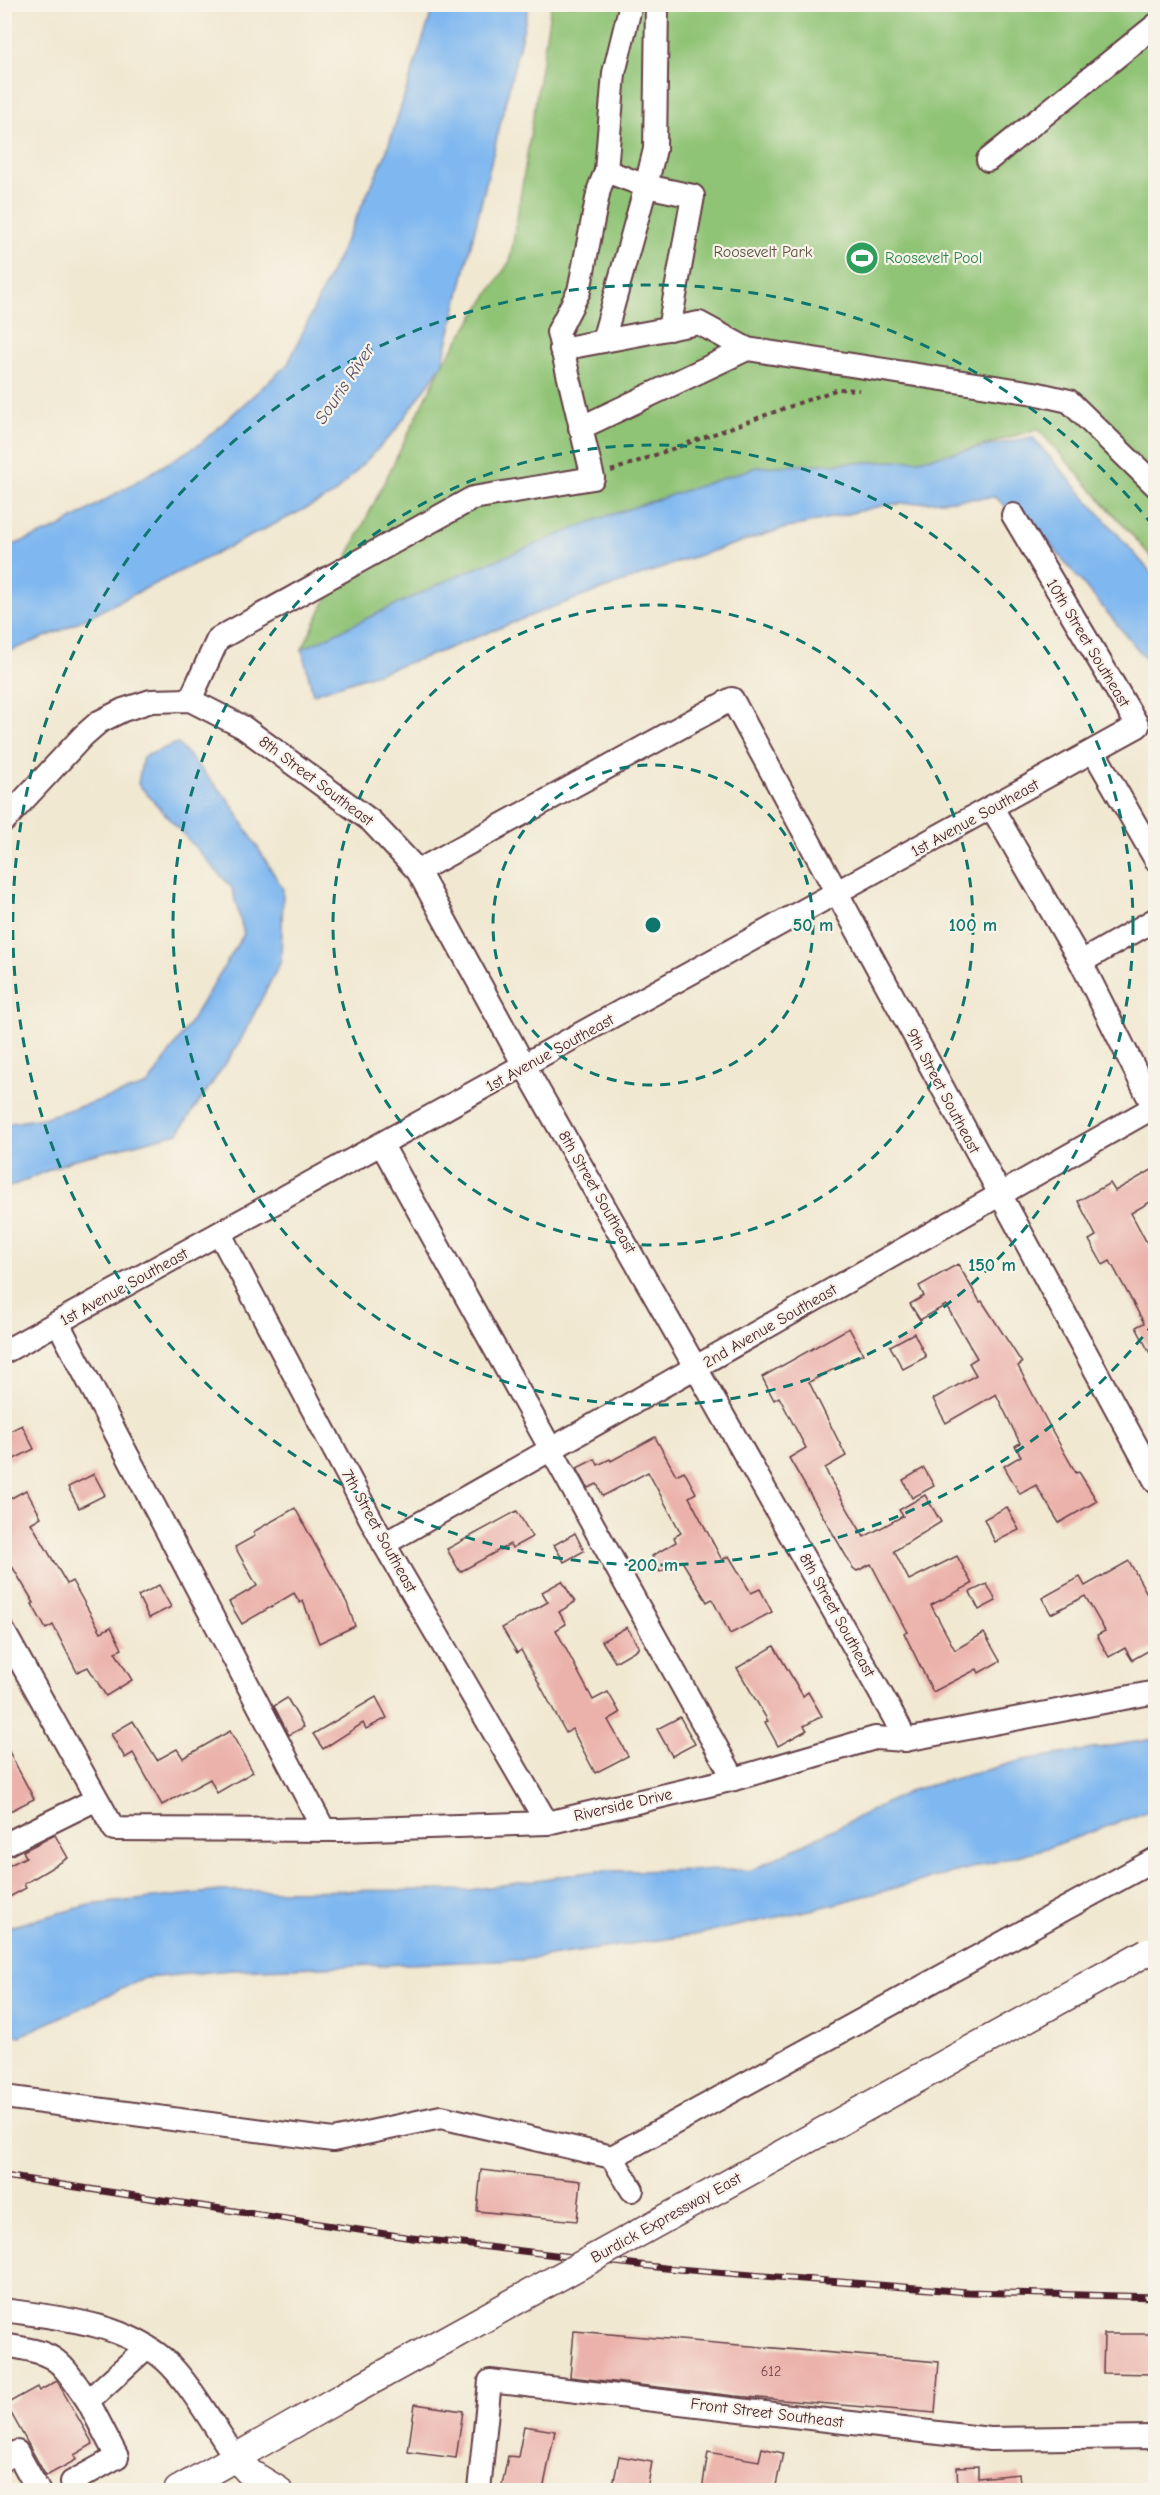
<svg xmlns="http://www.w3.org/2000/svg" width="1160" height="2495" font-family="'Comic Neue',sans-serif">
<rect width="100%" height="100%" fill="#f7f3e8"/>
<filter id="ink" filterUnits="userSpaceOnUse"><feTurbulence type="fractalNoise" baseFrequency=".0167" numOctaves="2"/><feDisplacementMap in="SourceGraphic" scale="12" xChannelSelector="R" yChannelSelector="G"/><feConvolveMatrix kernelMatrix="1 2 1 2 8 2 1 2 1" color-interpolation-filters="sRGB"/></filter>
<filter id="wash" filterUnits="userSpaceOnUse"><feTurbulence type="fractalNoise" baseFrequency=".008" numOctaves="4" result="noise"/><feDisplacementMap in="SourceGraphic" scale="24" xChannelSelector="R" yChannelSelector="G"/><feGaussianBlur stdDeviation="1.35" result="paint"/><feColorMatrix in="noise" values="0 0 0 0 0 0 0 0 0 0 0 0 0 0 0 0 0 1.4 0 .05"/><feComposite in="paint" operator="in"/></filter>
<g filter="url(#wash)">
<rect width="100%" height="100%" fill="#f1e8d1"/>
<path fill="#8fc374" stroke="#6c7150" stroke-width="1.5" d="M551,5H1155V561L1038,429L302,649L442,365L510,261Z"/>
<g fill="#7fb8f0" stroke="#646c8e" stroke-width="1.5">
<path d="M434,5H529L442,365L395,431L333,495L60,631L5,653V548L58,528L200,444L288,364L385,156Z"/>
<path d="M1032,437L1155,577V670L1050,544L995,497L885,505L779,530L681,561L545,610L429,656L313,694L302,649L461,574L601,518L757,467L918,460Z"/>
<path d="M177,743L228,799L283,889L281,961L238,1045L178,1133L72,1160L5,1189V1124L43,1118L148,1085L188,1026L244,934L232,888L138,784L143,757Z"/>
<path d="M1155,1739V1809L1047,1848L815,1909L699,1934L522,1960L231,1970L145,1978L20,2036L5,2035V1928L89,1905L220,1891L470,1890L596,1871L752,1870L912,1790L1024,1760Z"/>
</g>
<g id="blocks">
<g fill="#ebb2ab">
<path d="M1155,1168V1199L1131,1213L1155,1258V1363L1136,1327L1144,1323L1110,1261L1103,1265L1089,1240L1096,1236L1078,1201L1110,1183L1115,1191Z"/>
<path d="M958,1264L980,1302L982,1301L1022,1363L1018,1366L1050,1427L1076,1473L1079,1472L1097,1501L1059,1523L1036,1485L1020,1494L1004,1466L1021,1456L1015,1446L1020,1443L996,1394L946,1423L933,1399L976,1375L969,1363L977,1358L946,1305L920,1320L910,1304L924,1296L919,1286Z"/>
<path d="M849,1328L863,1354L809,1382L846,1456L825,1468L830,1479L864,1537L903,1516L899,1510L925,1495L941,1522L894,1551L909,1580L957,1556L972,1584L931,1605L955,1650L984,1633L1000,1661L979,1673L977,1669L933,1692L904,1633L907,1632L871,1564L857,1571L853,1568L789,1458L806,1448L779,1397L774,1400L762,1377Z"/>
<path d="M914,1333L926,1357L903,1369L890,1346Z"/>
<path d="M22,1425L34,1449L10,1461L4,1450V1434Z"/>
<path d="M655,1437L676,1475L684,1471L696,1493L689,1497L722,1560L729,1556L751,1593L760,1589L772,1612L730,1634L712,1599L707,1602L682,1561L660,1572L652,1556L676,1542L674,1537L681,1533L648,1472L603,1496L597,1484L588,1488L577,1468L595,1459L598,1465L610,1459L611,1461Z"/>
<path d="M924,1468L934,1486L912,1498L903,1480Z"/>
<path d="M94,1474L105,1495L79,1508L68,1487Z"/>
<path d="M26,1490L41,1517L31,1523L67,1584L72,1581L101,1632L111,1627L122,1649L115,1652L132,1680L106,1696L88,1667L77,1672L53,1625L46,1629L32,1604L34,1603L4,1553V1502Z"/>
<path d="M1007,1507L1019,1530L995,1542L984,1519Z"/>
<path d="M295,1508L347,1603L355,1626L319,1643L303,1601L300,1603L294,1593L242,1624L229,1602L257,1586L235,1547L255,1536L253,1532Z"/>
<path d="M517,1511L532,1537L512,1548L510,1544L460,1572L447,1549Z"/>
<path d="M575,1533L584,1551L564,1562L554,1545Z"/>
<path d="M1129,1561L1155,1608V1647L1132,1660L1125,1648L1109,1657L1097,1635L1105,1631L1085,1596L1051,1614L1042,1598L1080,1577L1085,1586Z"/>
<path d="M562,1581L575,1602L559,1612L566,1624L556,1630L593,1700L608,1692L620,1713L608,1720L628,1756L595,1773L572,1729L566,1733L521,1650L517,1653L502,1628L548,1602L542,1592Z"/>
<path d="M987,1584L996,1601L979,1610L970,1592Z"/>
<path d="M159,1585L171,1607L149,1618L138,1596Z"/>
<path d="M627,1627L639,1648L615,1662L602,1641Z"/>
<path d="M774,1646L803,1696L808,1692L822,1716L804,1726L807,1730L778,1746L765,1722L768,1721L737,1668Z"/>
<path d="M376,1697L387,1718L366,1729L363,1723L323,1749L313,1734Z"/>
<path d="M287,1698L304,1727L289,1735L274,1706Z"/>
<path d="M680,1717L695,1744L672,1756L657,1729Z"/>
<path d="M133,1721L157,1760L177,1749L183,1758L230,1731L253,1772L217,1793L210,1779L162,1805L133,1753L125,1758L111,1734Z"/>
<path d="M4,1742L34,1799L4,1814Z"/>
<path d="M55,1835L68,1858L24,1884L26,1888L4,1900V1868L26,1857L23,1851Z"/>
<path d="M481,2170L581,2181L577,2221L477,2211Z"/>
<path d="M574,2331L939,2362L935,2413L735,2396L570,2377Z"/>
<path d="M1104,2334H1155V2374L1103,2373Z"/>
<path d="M57,2381L93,2444L74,2455L76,2460L46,2476L6,2404L37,2387L39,2391Z"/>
<path d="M415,2404L463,2411L456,2458L408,2452Z"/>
<path d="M524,2426L555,2431L543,2490H501L508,2456L518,2457Z"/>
<path d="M762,2448L783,2453L775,2490H702L708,2452L759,2461Z"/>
<path d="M619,2456L652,2462L647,2490H612Z"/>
<path d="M978,2466V2478L1019,2474L1021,2490H958L957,2467Z"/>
</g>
</g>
</g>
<g filter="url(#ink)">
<use href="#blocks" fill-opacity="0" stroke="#633d44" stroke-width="1.5"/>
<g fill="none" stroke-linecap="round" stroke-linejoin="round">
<g stroke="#633d44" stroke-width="26">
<g id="minor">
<path d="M988,160L1156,25"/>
<path d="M606,171L646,186L655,149L657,4"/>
<path d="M603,341L646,186L693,196L669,329"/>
<path d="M561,349L699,323L747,349L1034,393L1069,401L1156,486"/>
<path d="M580,428L747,349"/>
<path d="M190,700L218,639L473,498L593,478L558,332L579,291L599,189L606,171L614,73L631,4"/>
<path d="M1094,752L1156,860"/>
<path d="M992,808L1081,962L1156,1112"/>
<path d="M4,821L83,736L99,722L123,710L151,701L190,700L243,727L371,821L418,871L525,1067L899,1726L905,1740"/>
<path d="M418,871L732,699L1156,1482"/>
<path d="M1081,962L1156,919"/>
<path d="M382,1145L734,1779"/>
<path d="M220,1234L384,1544L547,1823"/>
<path d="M58,1323L324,1830"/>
<path d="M4,1352L1138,726L1013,515"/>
<path d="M384,1544L1156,1106"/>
<path d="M4,1632L114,1829L340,1830L547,1823L734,1779L875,1738L905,1740L1156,1692"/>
<path d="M4,1845L95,1800"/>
<path d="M4,2097L333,2140L441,2117L612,2157L632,2190"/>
<path d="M612,2157L1156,1859"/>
<path d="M4,2310C59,2318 121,2322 165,2360C188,2380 217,2431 235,2457"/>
<path d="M4,2345C59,2354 57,2357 88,2401"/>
<path d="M4,2459L17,2452L38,2490"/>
<path d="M77,2490L72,2482L117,2457L88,2401L147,2347"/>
<path d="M479,2490L490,2381L990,2439L1156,2437"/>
</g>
</g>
<g stroke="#633d44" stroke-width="30">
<g id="major">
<path d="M235,2457L250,2473L278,2490"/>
<path d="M178,2490L342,2397"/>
</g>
</g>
<path stroke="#633d44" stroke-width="4" stroke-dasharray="4.5 4.5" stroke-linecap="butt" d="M611,471L838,389L859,390"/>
<use href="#minor" stroke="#fff" stroke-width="22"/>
<use href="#major" stroke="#fff" stroke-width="27"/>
<g stroke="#4a1f2b" stroke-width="7">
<path id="rail" d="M4,2176L412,2238L665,2268L967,2292L1156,2297"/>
</g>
<use href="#rail" stroke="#f7f3e8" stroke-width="4.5" stroke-dasharray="14" stroke-linecap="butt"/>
<g stroke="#633d44" stroke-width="30" stroke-linecap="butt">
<path id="major-bridge" d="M342,2397L1147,1952"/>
</g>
<use href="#major-bridge" stroke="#fff" stroke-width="27"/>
</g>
</g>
<g fill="none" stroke="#0f766e" stroke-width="3" stroke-dasharray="10 8">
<circle cx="653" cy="925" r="160"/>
<circle cx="653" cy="925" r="320"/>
<circle cx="653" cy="925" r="480"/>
<path d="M1154 1323A640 640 0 1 1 1154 527"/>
</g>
<defs>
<g id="stadium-disc" transform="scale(1.725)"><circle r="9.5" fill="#2e9e5b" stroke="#f7f3e8"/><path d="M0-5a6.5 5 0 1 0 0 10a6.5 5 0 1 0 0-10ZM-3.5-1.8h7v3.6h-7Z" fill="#fff"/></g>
</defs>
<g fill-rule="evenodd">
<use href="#stadium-disc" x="862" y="258"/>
</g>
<g text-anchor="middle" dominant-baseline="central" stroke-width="4.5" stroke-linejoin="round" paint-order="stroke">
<g font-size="14" fill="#72444b">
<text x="771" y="2371">612</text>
</g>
<g font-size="16" fill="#5f5041" stroke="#f7f3e8">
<text x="763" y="252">Roosevelt Park</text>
</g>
<g font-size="16" fill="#27864d" stroke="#f7f3e8" text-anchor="start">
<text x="885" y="258">Roosevelt Pool</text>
</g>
<g font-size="16" fill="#4a1f2b" stroke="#f7f3e8">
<text transform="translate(1088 643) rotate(59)">10th Street Southeast</text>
<text transform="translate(316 781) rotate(37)">8th Street Southeast</text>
<text transform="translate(975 818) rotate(-29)">1st Avenue Southeast</text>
<text transform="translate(550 1053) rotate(-29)">1st Avenue Southeast</text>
<text transform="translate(943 1091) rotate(62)">9th Street Southeast</text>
<text transform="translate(597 1192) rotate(60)">8th Street Southeast</text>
<text transform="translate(124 1287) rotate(-29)">1st Avenue Southeast</text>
<text transform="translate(770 1326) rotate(-30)">2nd Avenue Southeast</text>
<text transform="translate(379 1531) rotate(61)">7th Street Southeast</text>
<text transform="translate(837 1615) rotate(61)">8th Street Southeast</text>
<text transform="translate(623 1805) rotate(-13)">Riverside Drive</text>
<text transform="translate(666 2218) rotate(-29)">Burdick Expressway East</text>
<text transform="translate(767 2413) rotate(7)">Front Street Southeast</text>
</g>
<g font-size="18" font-style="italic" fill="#5a4d66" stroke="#f7f3e8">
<text transform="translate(345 384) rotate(-56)">Souris River</text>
</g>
</g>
<circle cx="653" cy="925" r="9" fill="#0f766e" stroke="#f7f3e8" stroke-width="3"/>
<g font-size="18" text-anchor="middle" font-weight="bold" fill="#0f766e" stroke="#f7f3e8" stroke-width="4.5" stroke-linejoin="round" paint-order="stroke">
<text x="813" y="931">50 m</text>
<text x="973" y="931">100 m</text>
<text x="992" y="1271">150 m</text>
<text x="653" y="1571">200 m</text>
</g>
<rect width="1160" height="2495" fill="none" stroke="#f7f3e8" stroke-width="24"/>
</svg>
